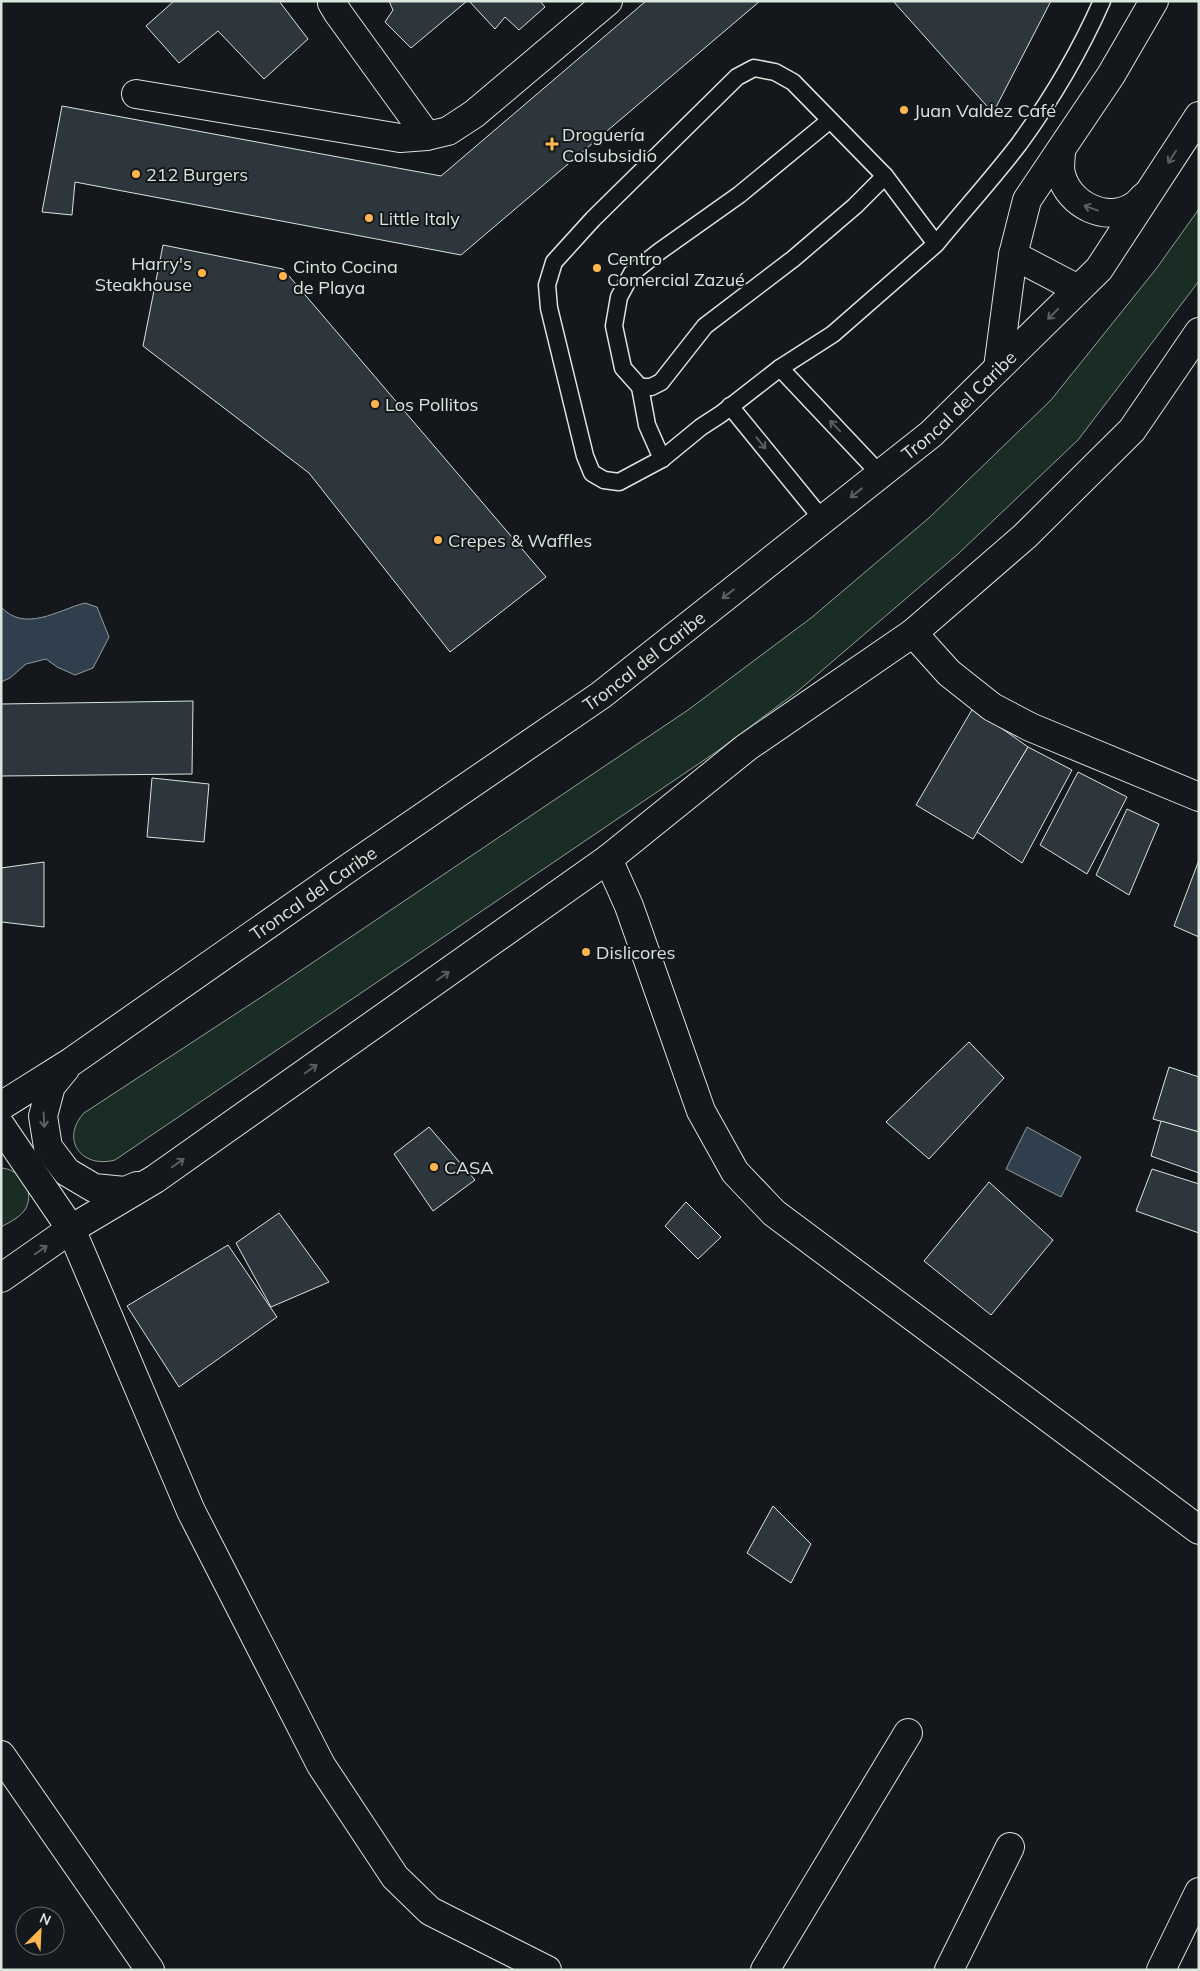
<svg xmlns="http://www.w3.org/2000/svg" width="1200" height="1971" font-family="Mulish,sans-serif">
<rect width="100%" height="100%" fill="#14181c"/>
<g fill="#1a2d24" stroke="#939e99">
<path d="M1199,209V281L1078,440L958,554L798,691L716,752L115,1160C81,1169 60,1139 84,1113L266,994L688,710L811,618L930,517L1051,400L1156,269Z"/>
<path d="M1,1168C20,1169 35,1190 26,1208C21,1217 10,1222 1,1227Z"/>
</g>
<g fill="#2f3f4d" stroke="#939e99">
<path d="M85,603L97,607L109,637L93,668L75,675L57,667L46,659L26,664L10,678L1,682V607C25,633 58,610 85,603Z"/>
<path d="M1027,1127L1081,1157L1061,1197L1006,1169Z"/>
</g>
<g fill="#2c363c" stroke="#d8e6dc">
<path d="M174,1H279L308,39L264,79L218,31L179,63L146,26Z"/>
<path d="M389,1H467L411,48L385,22L393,10Z"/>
<path d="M469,1H540L545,7L519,30L505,17L495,29Z"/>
<path d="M646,1H760L461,255L75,182L72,215L42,212L62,106L441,176Z"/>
<path d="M893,1H1051L993,113Z"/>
<path d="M163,245L283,269L546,577L450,652L309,473L143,346Z"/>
<path d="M193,701L192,774L1,776V704Z"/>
<path d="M973,708L1028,747L973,839L916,805Z"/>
<path d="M1028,747L1072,770L1022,863L977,832Z"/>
<path d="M1078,772L1127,797L1087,874L1040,845Z"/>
<path d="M152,778L209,784L204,842L147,837Z"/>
<path d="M1127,809L1159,824L1129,895L1096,875Z"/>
<path d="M1199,860V937L1174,926Z"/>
<path d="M44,862V927L2,922L1,923V868Z"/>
<path d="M969,1042L1004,1078L929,1159L886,1122Z"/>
<path d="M1169,1067L1199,1077V1132L1153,1119Z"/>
<path d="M1161,1121L1199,1132V1173L1151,1156Z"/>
<path d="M429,1127L475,1180L433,1211L394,1154Z"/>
<path d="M1152,1169L1199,1184V1233L1136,1211Z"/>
<path d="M989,1182L1053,1240L991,1315L924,1261Z"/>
<path d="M686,1202L721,1237L698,1259L665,1226Z"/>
<path d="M279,1213L329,1282L271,1307L236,1243Z"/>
<path d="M228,1245L277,1317L179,1387L127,1306Z"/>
<path d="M773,1506L811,1544L791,1583L747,1553Z"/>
</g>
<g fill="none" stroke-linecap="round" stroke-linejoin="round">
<g stroke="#d8e6dc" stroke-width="19">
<g id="lane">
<path d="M829,121L739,195L660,251L632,273L619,297L614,326L623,368L640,387H651L661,382L705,326L793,259L855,206L885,176"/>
<path d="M936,244L833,334L780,368L721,414L701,427L662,459L619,482L604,480L592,473L585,456L549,308L547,285L554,262L593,219L737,77L754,68L775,72L793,82L885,176L936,244C963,211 993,178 1019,144C1051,100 1080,51 1102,1"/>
<path d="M780,368L880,474"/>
<path d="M640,387L647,425L662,459"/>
<path d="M730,406L823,520"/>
</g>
</g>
<g stroke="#d8e6dc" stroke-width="30">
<g id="street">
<path d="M333,1L332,3L338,13L427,136"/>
<path d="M136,94L400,138L427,136L448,131L474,114L608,1"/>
<path d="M1013,255L1078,289"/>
<path d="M998,368L1013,255L1027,200L1111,75L1154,1"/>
<path d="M913,633L949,673L992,707L1030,727L1199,797"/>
<path d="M608,859L629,906L701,1111L735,1172L774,1213L1199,1530"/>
<path d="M1,1126L71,1229L191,1511L321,1765L395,1877L430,1911L547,1970"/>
<path d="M1,1755L150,1970"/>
<path d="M765,1970L908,1733"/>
<path d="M949,1970L1010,1847"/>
<path d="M1161,1970L1199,1892"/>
</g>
</g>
<g stroke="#d8e6dc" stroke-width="30">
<g id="highway">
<path d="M1061,151C1061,158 1059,167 1061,174C1068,204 1106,224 1134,206C1138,204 1141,199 1145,196"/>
<path d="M65,1069L51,1086L43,1116L48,1147L67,1172L94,1188L125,1191L137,1186"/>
<path id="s1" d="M1,1106L71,1062L350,867L601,695L931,434L1099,269L1199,116"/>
<path d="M1,1278L71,1229L155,1179L608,859L747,747L913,633L1025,536L1132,430L1199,332"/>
</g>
</g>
<use href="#lane" stroke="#14181c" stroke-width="16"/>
<use href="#street" stroke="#14181c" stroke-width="28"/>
<use href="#highway" stroke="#14181c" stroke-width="28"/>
</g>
<defs><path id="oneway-shaft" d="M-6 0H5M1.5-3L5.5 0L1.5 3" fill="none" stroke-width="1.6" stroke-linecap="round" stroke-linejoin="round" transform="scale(1.25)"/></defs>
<g stroke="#59605f">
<use href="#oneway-shaft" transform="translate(1172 157) rotate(123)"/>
<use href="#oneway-shaft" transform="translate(1091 208) rotate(-160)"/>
<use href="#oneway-shaft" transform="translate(1053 314) rotate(135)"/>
<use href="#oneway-shaft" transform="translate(835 426) rotate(-134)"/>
<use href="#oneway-shaft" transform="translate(761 443) rotate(51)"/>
<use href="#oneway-shaft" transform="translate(856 493) rotate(142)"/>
<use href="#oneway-shaft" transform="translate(728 594) rotate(142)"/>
<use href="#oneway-shaft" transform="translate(443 976) rotate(-35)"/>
<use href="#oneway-shaft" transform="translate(311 1069) rotate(-35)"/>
<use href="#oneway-shaft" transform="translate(44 1120) rotate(87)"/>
<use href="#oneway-shaft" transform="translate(178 1163) rotate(-35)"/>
<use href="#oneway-shaft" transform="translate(41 1250) rotate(-35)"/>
</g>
<g fill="#ffb74d" stroke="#14181c" stroke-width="2">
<circle cx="904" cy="110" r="5"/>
<path d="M549.5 136.5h5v5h5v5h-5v5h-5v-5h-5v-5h5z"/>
<circle cx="136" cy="174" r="5"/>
<circle cx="369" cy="218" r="5"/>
<circle cx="597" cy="268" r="5"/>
<circle cx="202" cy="273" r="5"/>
<circle cx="283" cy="276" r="5"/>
<circle cx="375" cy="404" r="5"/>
<circle cx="438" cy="540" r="5"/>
<circle cx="586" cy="952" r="5"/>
<circle cx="434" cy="1167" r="5"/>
</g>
<g text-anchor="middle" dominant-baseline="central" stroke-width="4" stroke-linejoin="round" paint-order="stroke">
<g font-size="18" fill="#d8e6dc" stroke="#14181c" text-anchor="start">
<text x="914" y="110">Juan Valdez Café</text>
<text x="562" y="134">Droguería<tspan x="562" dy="21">Colsubsidio</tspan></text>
<text x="146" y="174">212 Burgers</text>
<text x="379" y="218">Little Italy</text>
<text x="607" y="258">Centro<tspan x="607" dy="21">Comercial Zazué</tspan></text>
<text x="192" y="263" text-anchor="end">Harry's<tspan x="192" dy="21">Steakhouse</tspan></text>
<text x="293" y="266">Cinto Cocina<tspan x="293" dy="21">de Playa</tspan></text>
<text x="385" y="404">Los Pollitos</text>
<text x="448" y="540">Crepes &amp; Waffles</text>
<text x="596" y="952">Dislicores</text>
<text x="444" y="1167">CASA</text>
</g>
<g font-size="18" fill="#d8e6dc" stroke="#14181c">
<text stroke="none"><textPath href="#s1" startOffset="1188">Troncal del Caribe</textPath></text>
<text stroke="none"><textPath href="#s1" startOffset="782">Troncal del Caribe</textPath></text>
<text stroke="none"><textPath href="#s1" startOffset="378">Troncal del Caribe</textPath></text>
</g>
</g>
<rect width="1200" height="1971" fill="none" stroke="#d8e6dc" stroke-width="5"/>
<g transform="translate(40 1931) rotate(24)"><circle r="24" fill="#14181c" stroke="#626a69"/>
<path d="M0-4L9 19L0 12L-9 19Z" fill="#ffb74d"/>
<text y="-8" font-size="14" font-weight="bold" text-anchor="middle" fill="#d8e6dc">N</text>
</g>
</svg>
